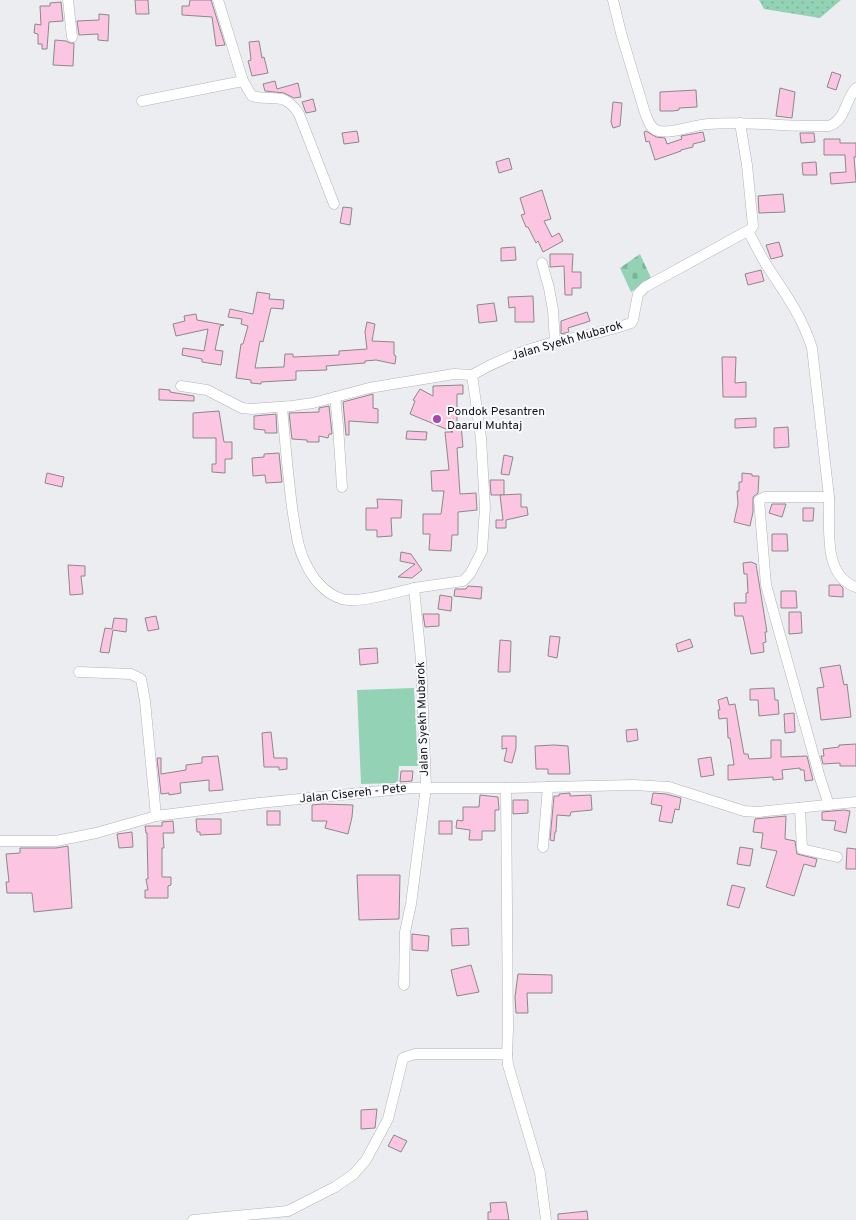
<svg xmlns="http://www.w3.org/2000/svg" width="856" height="1220" font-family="Overpass,sans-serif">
<defs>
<pattern id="cemetery-stones" width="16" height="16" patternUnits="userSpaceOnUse" patternTransform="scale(1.25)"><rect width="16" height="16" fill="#93d2b4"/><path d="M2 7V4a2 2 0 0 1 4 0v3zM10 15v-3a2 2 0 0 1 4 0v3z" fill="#7eb39a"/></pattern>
<pattern id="park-dots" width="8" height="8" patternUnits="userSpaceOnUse" patternTransform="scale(1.25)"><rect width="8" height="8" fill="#93d2b4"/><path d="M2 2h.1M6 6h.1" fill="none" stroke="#7eb39a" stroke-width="1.8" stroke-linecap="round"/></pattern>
</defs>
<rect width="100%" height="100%" fill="#ecedf1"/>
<path fill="#93d2b4" d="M414,688L418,766H399L398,783L361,784L357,690Z"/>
<path fill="url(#cemetery-stones)" d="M640,254L651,278L631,292L620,268Z"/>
<path fill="url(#park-dots)" d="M759,0H841L820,18L764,9Z"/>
<g fill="#fcc5e1" stroke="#8c888a">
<path d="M135,0H148L149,14H136Z"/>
<path d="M190,0H211L225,45L216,46L212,17L182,15V6H189Z"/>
<path d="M61,2L63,21L49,22L47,49H42V44H38V34L34,33L35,24L41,25L40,6H50V3Z"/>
<path d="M99,14L109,15L108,41L98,40V34L79,35L77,21L99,20Z"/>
<path d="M55,40L66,41L70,43H74L73,66L53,65Z"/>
<path d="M259,41L262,58L264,57L268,73L252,76L248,61L251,60L249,42Z"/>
<path d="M832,72L841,75L836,90L827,87Z"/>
<path d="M275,81L277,89L298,83L301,97L294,98L284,93L265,91L263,84Z"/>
<path d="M780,88L795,92L792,118L776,116Z"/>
<path d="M696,90L697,107L679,108V110L673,111H660V92Z"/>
<path d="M313,99L316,111L306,113L302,102Z"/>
<path d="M613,102L622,103L620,126L613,128L611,122Z"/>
<path d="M357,131L359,142L344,144L342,133Z"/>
<path d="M646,131L656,137L665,138L667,144L682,139L681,136L703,132L705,141L693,144V147L681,150V151L655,160L649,141L646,142L644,132Z"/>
<path d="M800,133H814L815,142L801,143Z"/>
<path d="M824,139H840V143H856V157H854L856,182L831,184L830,173L846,172L845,155H824Z"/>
<path d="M509,158L512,169L499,173L496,162Z"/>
<path d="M816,162L817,175H803L802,163Z"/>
<path d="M542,190L551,219L544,221L552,237L559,233L563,241L543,252L538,241L536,243L528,227H526L521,215L525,214L520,198Z"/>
<path d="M783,194L785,212L759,213L758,196Z"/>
<path d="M343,207L352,208L350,225L340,223Z"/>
<path d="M779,242L783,256L771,259L766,245Z"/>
<path d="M515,247L516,260L501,261V248Z"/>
<path d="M550,254H573L572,272H581V288H572V295H565L564,266L550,267Z"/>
<path d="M761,270L764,281L748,285L745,274Z"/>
<path d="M257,292L270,294L269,299L284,300L283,309L271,308L263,342L260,341L255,368L284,367L285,354H293V357L339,355V351L367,349L365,332L367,322L375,324L372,341L394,342V355L396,356L395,364L376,360L365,361V363L326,366L327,370L296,371V380L261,382V384L251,383V380L236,378L241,344H243L248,326L241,324L242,319L228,317L230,309L253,314Z"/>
<path d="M533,296L534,322H515V307L509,308L508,297Z"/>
<path d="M494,303L497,321L479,323L477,305Z"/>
<path d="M587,312L590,321L568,328L569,332L561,334V321Z"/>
<path d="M196,314L197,320L224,325L220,326L215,350L223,351L221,365L202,362V359L182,355L183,348L204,351L208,329L176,336L173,324L185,321L184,316Z"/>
<path d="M722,357H736L735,383L746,382V397H723Z"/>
<path d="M463,385V394H457V424H461L463,447L457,448L460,494L476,493L477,510L458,512V535H452L451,551L429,550L430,534H423V514H441L444,491H432L431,471L449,470L445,432H453L410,414L415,401L413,400L420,389L433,396V386Z"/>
<path d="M159,389L170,390V392L194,396V401L159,400Z"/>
<path d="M373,394V408L378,409V423L349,421V435H346L343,402Z"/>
<path d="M329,406L332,434H329L328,438L319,436V442H307V440L292,439L289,413L319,412V408Z"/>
<path d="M219,411L224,442H232V459H225V473L212,472V464H216V438H193V413Z"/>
<path d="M276,414L277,433H265V430L254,429V416Z"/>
<path d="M756,418V427L735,428V419Z"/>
<path d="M788,427L789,447L774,448V428Z"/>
<path d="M407,431L427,432L426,440L406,439Z"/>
<path d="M279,453L282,482L266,483L265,475L253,476L252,458L264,457V454Z"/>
<path d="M504,455L513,457L509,475L501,474Z"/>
<path d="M47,473L64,477L62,487L45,483Z"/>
<path d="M742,473L752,474V476H759L758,493L753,497V512L750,526L734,522L738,504L737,491H739V482H742Z"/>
<path d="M490,480H504V495H491Z"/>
<path d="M521,494V507H527L528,515L506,520V528H496V520H503L500,495Z"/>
<path d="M377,499L402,500L401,518H391L392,536L377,537V530H366V508H378Z"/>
<path d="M772,504H786L782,517L769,513Z"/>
<path d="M803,508H814L813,521H803Z"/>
<path d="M772,534H787L788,551H772Z"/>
<path d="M401,552L411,554L422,570L412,578L398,577L415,564L400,561Z"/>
<path d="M751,562L756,564L767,632H765L766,642L763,643L764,652L751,654L743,616H735L734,603H746V593H748L747,574H744L743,563Z"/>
<path d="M68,565L85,566V576H81L83,594L70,595Z"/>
<path d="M829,585H840L843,588V597L829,596Z"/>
<path d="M468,586L482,587L481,599L454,596L455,589H466Z"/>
<path d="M781,591H796L797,608H781Z"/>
<path d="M440,595L452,597L451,611L438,609Z"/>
<path d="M789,612H801L802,633L789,634Z"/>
<path d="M423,614H439V626L425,627Z"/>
<path d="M156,616L159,629L148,631L145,618Z"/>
<path d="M114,618L127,619L126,632L113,630L109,653L100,652L105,628L112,629Z"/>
<path d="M550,636L560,637L557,658L548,656Z"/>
<path d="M690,639L693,647L678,652L676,644Z"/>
<path d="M500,640L511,641L510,672H498Z"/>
<path d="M377,648L378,663L360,665L359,649Z"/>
<path d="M840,665L844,685L847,684L851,717L821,720L817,688L824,687L820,668Z"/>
<path d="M774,688L775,700H778L779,714L759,716L758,700H750V689Z"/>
<path d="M727,697L729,705L735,704L744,754H748L749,759L771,758V740H781V757L807,756L813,780L805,781L804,770H800V768L782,770L783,779L773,780V777L728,780V765H734L730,738H728L727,718L719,719L718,710H720L718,700Z"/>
<path d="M794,713L795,732L785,733L784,714Z"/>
<path d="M637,729L638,740L627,742L626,730Z"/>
<path d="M271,732L274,758H287V769L279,770V767H264L262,733Z"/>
<path d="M502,736H516V748L512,763L504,761L507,748L502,749Z"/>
<path d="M856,744V766H840V763L823,764L821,756H824L823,749L839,747V745Z"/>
<path d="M554,745L568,746L570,774H548V769H536L535,746Z"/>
<path d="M218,756L223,790L209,791V780L180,783L181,793L169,795V793L161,794L157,758H161V774L186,770V765L202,763V757Z"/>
<path d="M711,757L714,775L701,777L698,759Z"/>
<path d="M401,771H413L412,781L400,782Z"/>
<path d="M570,793V796L591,795L592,810L571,812L570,816L557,815L556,832H555L554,841L550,840L554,796H559V794Z"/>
<path d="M653,793L666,794L681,798L679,810L675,809L672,823L659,821L662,806L651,804Z"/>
<path d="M480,795L498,797L499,810H495V831H482V840H469L470,830L456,828L457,820L463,821V807H479Z"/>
<path d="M513,800H528V813L513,814Z"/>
<path d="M323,804L353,805L352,817L348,834L325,828L327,821H312V805Z"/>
<path d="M844,810L850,811L846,833L834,830L836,821L822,820V812Z"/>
<rect x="267" y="811" width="13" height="14"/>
<path d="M786,816L785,839L795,841L797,854L817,859L815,867L804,864L794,896L766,887L777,851L761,848L763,833L753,832L755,819Z"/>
<path d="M196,819H221V834L200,835V832H197Z"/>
<path d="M173,821L174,833H163L164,848H162V877H171V885L168,886V898H145V890H148L146,879H148L147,833H146L145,826H162V822Z"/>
<rect x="439" y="821" width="13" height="13"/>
<path d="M132,832L133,847L119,848L117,834Z"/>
<path d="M68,846L72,908L34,912L32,893H7L6,882H9L6,854L20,853V848H56Z"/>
<path d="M740,847L753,849L750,866L737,864Z"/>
<path d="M847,848L856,849V869H846Z"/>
<path d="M357,875H400L399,919L359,920Z"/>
<path d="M732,885L745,888L739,908L727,905Z"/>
<path d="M468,928L469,945L452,946L451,929Z"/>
<path d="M412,934L429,936L428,951L412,950Z"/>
<path d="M471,965L479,992L457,996L451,970Z"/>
<path d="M518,974L552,975V993H527L528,1013H516L515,997Z"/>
<path d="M377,1109L375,1128L361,1129V1110Z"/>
<path d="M394,1135L407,1141L401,1152L388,1146Z"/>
<path d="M506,1202L509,1220H488V1212H491L490,1203Z"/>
<path d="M587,1211L588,1220H558V1214Z"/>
</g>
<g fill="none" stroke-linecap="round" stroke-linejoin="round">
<g stroke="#b2b3b7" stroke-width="11">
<g id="street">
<path d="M68,0L72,37"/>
<path d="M218,0L243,81L252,96C273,102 283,90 299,114L334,204"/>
<path d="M613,0L621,33L645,113C648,120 650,129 658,131C674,134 692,125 708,124C748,121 789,127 829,126C846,120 845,100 856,88"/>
<path d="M142,101L243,81"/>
<path d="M748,231C755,244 761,257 769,269C787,296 802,317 812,348L829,497"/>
<path d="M542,263L549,288L553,310L555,342"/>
<path d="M472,375C498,360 526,349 555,342C581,336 606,332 631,323L633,320L638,294L645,287L751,229L753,226L747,165L740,123"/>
<path d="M181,386L207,390L242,408L252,409L292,406L313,403L369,388L454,374L472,375"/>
<path d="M335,397L338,425L342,487"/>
<path d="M282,407C285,442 288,478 293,514C296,530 297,547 305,562C312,578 325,594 342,599C357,604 397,592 414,588"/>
<path d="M79,672L131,674L141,679L145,701L156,816"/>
<path d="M506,788L508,1030L507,1054L508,1065L540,1173L546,1220"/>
<path d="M829,805L820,778L766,585L759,500L765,497H829C830,525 822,576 856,587"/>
<path d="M800,808L802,849L837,857"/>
<path d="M0,841H56L96,833L156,816L259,803L412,788H506L633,785L669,787L744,811L758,812L856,802"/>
<path d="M543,847L548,787"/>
<path d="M404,985L405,932L411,904L426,787L421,660L414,588L463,581L470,574L482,551L485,508L481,438L472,375"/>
<path d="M193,1220L288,1211L335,1187L354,1174L366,1160L388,1119L403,1058L415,1054H507"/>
</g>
</g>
<use href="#street" stroke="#fff" stroke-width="10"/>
</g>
<circle fill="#a646ae" stroke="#f9fafe" stroke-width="2" cx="437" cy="419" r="5"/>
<g text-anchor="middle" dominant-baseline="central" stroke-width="4" stroke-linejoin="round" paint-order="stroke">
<g font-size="12" fill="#131314" stroke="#f9fafe">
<text transform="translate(567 341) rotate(-16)">Jalan Syekh Mubarok</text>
<text transform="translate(423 719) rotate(-92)">Jalan Syekh Mubarok</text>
<text transform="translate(353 794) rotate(-6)">Jalan Cisereh - Pete</text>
</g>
<g font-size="12" fill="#131314" stroke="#f9fafe" text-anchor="start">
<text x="447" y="412">Pondok Pesantren<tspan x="447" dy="14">Daarul Muhtaj</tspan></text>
</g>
</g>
</svg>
